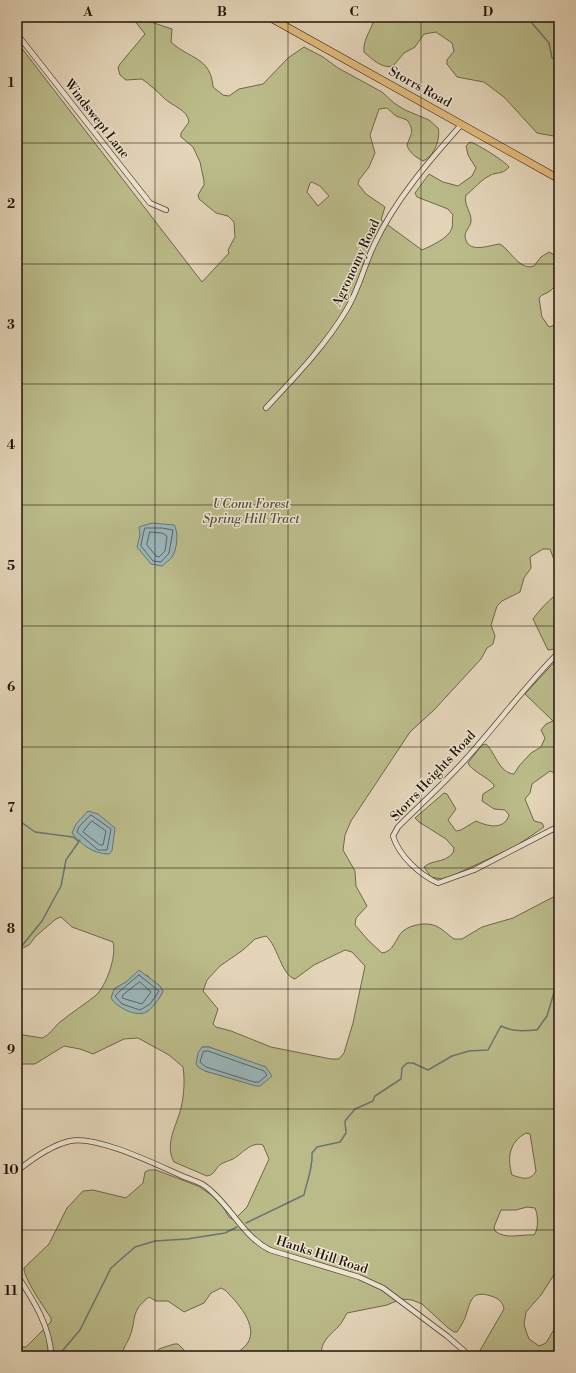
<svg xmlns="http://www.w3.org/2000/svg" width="576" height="1373" font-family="'Libre Bodoni',serif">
<rect width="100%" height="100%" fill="#e4d5b9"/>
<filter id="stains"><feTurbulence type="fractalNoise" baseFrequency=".005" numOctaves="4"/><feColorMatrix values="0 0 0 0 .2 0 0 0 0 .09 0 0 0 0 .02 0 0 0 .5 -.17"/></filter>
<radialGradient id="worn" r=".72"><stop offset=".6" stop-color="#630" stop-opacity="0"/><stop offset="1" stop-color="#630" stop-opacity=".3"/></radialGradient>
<g fill="#bbbb8a" stroke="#6e6749" fill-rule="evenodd">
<path d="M134,17H143L145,20L172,29L171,42C189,59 211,57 213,87L223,95L229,96L239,89L263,84L288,58L304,47L323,57L338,68L382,92L394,103L405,110L429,120L438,128C441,139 434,156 423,161C416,157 409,153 407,145C411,134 415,131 407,120L396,116L387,108L379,109L370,135L375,153L369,167L359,180L358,184L366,194L385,207L381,220L422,250C431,246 449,238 452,228C453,224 452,219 453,215L448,209L417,197L415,193L429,174L443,182L458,186L472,176L476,168L468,155L466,146L470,142C476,143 506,162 509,167C501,176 496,171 489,176C481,180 474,189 466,195C463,205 472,212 471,222C470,227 465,231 465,236C467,255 489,245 500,244C511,251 520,271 534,266L541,257L549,252L556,256C558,269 562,281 550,291C546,294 542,294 539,298L542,317L549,327L555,325L559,318V573L550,549H543L530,557L531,568L524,578L520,592L502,601L497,606L491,625L495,636L493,644L487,648L481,659L434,710L410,732L351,821L345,835L343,850L355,871L356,886L367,906L356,918L355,925L368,940L382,953C394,952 396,937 403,931C412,924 427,922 436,926C443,929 448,935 454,939H462L482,927L513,918L559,894V1267L541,1295L526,1312L524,1324L526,1331L529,1339L539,1346L546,1343L559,1321V1356H479L478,1354L504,1309C503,1302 498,1298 491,1296C472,1290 471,1300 466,1315C464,1321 461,1326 457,1332H454L447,1327L422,1304L412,1300L401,1299L387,1305L347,1313C344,1318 342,1323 338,1327C330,1335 319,1343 322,1356H233C238,1352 244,1348 247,1344C260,1326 236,1301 225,1290L221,1288L211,1293L204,1303L184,1312L168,1301H156L149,1297C130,1312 137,1317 130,1336C127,1344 123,1347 122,1356H17V1345L19,1347H26L51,1322V1318C45,1309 23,1277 24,1268L49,1244L67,1208L83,1191L93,1190L126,1198L143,1183L145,1172L149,1170H156L198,1186L213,1196L223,1207L229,1217L232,1219L236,1218L247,1207L269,1159L263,1145C251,1141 242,1154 233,1159C229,1161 224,1162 221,1164C215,1168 215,1175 207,1176L174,1162C164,1144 177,1125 181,1108C184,1095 185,1080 183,1067L169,1055L138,1038L124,1039L93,1054L80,1049L64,1046L35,1064H17V1034L42,1038C50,1035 54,1027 60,1022C71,1013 84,1005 95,996C106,987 117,956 113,942L72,927L61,917L56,919L36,936L29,945L17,951V42L202,282L229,253L228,250L235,237L234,222L228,216L216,213L199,199L198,195L204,185V181L200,162L193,147L181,137V133L189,122C188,110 172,106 164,98C157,91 150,85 142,79L126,80L120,75L118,68L120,64L145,34L134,20ZM312,182L320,186L329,196L318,206L307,192L310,183ZM266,936C278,946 281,975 295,979L314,965L345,950L352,952L365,966L353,1023L344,1053L339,1059H331L271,1047L231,1031L216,1027L213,1024L218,1009L203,991L207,980L220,966L243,950L255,939ZM147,975L153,982L160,986L162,994L147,1012L114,989L126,982ZM202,1047H209L247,1062L241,1081L205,1071ZM526,1133L530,1134L536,1171C530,1182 521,1178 512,1175C507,1158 509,1142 526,1133ZM527,1207L535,1208C538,1215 539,1229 534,1235C521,1234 506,1240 495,1231L494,1227L501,1210H516Z"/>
<path d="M370,17H559V137L537,133L504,97L484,82L457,77L447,64V60L454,51L452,43L436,32L424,34L415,47L404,53L393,66C382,69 372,59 364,52C363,41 369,33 373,23Z"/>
<path d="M559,593V644L555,649L548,650L533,619C537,613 552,596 559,593Z"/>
<path d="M559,657V775L550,771L532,784L530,793L525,799L534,821L542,823L544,827L516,846L452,876L442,879L431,877L424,867C433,859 443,864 453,853L454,848L446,839L419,822L415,818L444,793L447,794L456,809L448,820L456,831L461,830L476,821C487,826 504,831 509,815L505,810L494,809L482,801L483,794L494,787V785C488,777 471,771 468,763L482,745L486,744C495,752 499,773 514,774L519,766L531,753L541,747L545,738L541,730L546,724L553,721L525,694Z"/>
<path d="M174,1344H178L190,1356H152L159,1349Z"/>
</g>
<g fill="#9ab6ba" stroke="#697573">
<path d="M152,523L174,525C179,532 177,550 172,557C170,560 165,563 162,566L151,564L137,547L140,535L139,527Z"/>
<path d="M88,811L98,814L115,828L112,851L109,854C94,854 81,845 72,833L76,824Z"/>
<path d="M139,970L160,986L163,991C160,998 152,1010 144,1013C134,1016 116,1007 111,998L114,989L126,982Z"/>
<path d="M202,1047H209L266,1067L272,1076L260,1086H256L205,1071L198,1067L196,1064L198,1053Z"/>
</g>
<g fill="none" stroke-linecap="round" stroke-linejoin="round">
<g stroke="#5d6461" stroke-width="1">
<path d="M145,528H162L173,530L169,553L161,562L153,561L141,546Z"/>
<path d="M150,532L162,533L167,536L165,551L159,557L156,556L147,545Z"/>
<path d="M91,815L111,829L107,850H98L77,832L79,827Z"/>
<path d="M92,821L106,831L103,845H100L83,832Z"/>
<path d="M139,975L159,991L150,1004L140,1010L122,1004L115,996C116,994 136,977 139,975Z"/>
<path d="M140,982L151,992L142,1004L122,998L123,995Z"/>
<path d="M208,1051L264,1071L267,1075L259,1082H254L206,1067L200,1062L203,1052Z"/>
</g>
<g stroke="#697573" stroke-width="1.5">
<path d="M530,17L532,23L549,43L552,58L559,63"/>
<path d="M17,819L35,832L73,837L78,841"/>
<path d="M17,952L42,921L61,886L66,860L80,840"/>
<path d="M246,1223L304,1195C307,1180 313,1169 312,1153L317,1147L340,1142L346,1133L345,1121L355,1109L373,1101L375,1096L401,1079L402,1068L407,1063H413L428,1070L452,1056L469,1051L488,1050L501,1026C513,1032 524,1031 537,1030L547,1016L555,989L559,986"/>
<path d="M58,1356L80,1330L111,1268L135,1247L155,1241L187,1239L225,1233L237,1227"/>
</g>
<g stroke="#514434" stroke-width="6">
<g id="street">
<path d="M17,34L150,203L166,210"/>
<path d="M266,408C295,377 325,346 347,309C359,289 364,266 374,245C395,200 429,161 461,125"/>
<path d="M559,652C528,683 502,718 473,751C450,778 423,802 398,827L393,836C399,856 420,875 438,883L474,870L559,826"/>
<path d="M17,1171C32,1159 51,1145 70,1141C96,1135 155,1164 180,1175C188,1179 198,1181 205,1186C230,1204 242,1236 270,1250L359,1277L383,1288L447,1336L470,1356"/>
<path d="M17,1275C32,1298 51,1327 51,1356"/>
</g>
</g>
<g stroke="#201308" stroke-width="8">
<path id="primary" d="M269,17L559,179"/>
</g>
<use href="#street" stroke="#ede4d2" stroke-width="4.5"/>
<use href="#primary" stroke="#e2ba7c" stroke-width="7"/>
</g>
<path fill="none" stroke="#201308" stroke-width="1" stroke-opacity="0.55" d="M155,17V1356M288,17V1356M421,17V1356M17,143H559M17,264H559M17,384H559M17,505H559M17,626H559M17,747H559M17,868H559M17,989H559M17,1109H559M17,1230H559"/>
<g text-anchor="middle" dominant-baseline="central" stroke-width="3" stroke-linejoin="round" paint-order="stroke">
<g font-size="13" fill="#201308" stroke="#ede4d2">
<text transform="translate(420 87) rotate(29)">Storrs Road</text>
<text transform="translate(97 119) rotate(52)">Windswept Lane</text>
<text transform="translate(356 263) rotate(-65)">Agronomy Road</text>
<text transform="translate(433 776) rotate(-47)">Storrs Heights Road</text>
<text transform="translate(322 1255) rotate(18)">Hanks Hill Road</text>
</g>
<g font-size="13" font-style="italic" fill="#564e36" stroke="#ede4d2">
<text x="251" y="504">UConn Forest<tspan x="251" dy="15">Spring Hill Tract</tspan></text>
</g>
</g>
<rect width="576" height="1373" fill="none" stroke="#e4d5b9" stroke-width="44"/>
<rect x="22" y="22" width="532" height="1329" fill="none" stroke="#201308" stroke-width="1.5"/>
<g font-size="13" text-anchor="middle" font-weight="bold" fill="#201308">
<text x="88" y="16">A</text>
<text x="222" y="16">B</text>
<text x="354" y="16">C</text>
<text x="488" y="16">D</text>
<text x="11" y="87">1</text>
<text x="11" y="208">2</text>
<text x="11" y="329">3</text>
<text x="11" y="449">4</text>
<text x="11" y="570">5</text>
<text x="11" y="691">6</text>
<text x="11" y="812">7</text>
<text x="11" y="933">8</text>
<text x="11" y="1054">9</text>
<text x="11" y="1174">10</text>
<text x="11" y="1295">11</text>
</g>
<rect width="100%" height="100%" filter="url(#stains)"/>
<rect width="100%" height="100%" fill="url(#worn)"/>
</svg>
